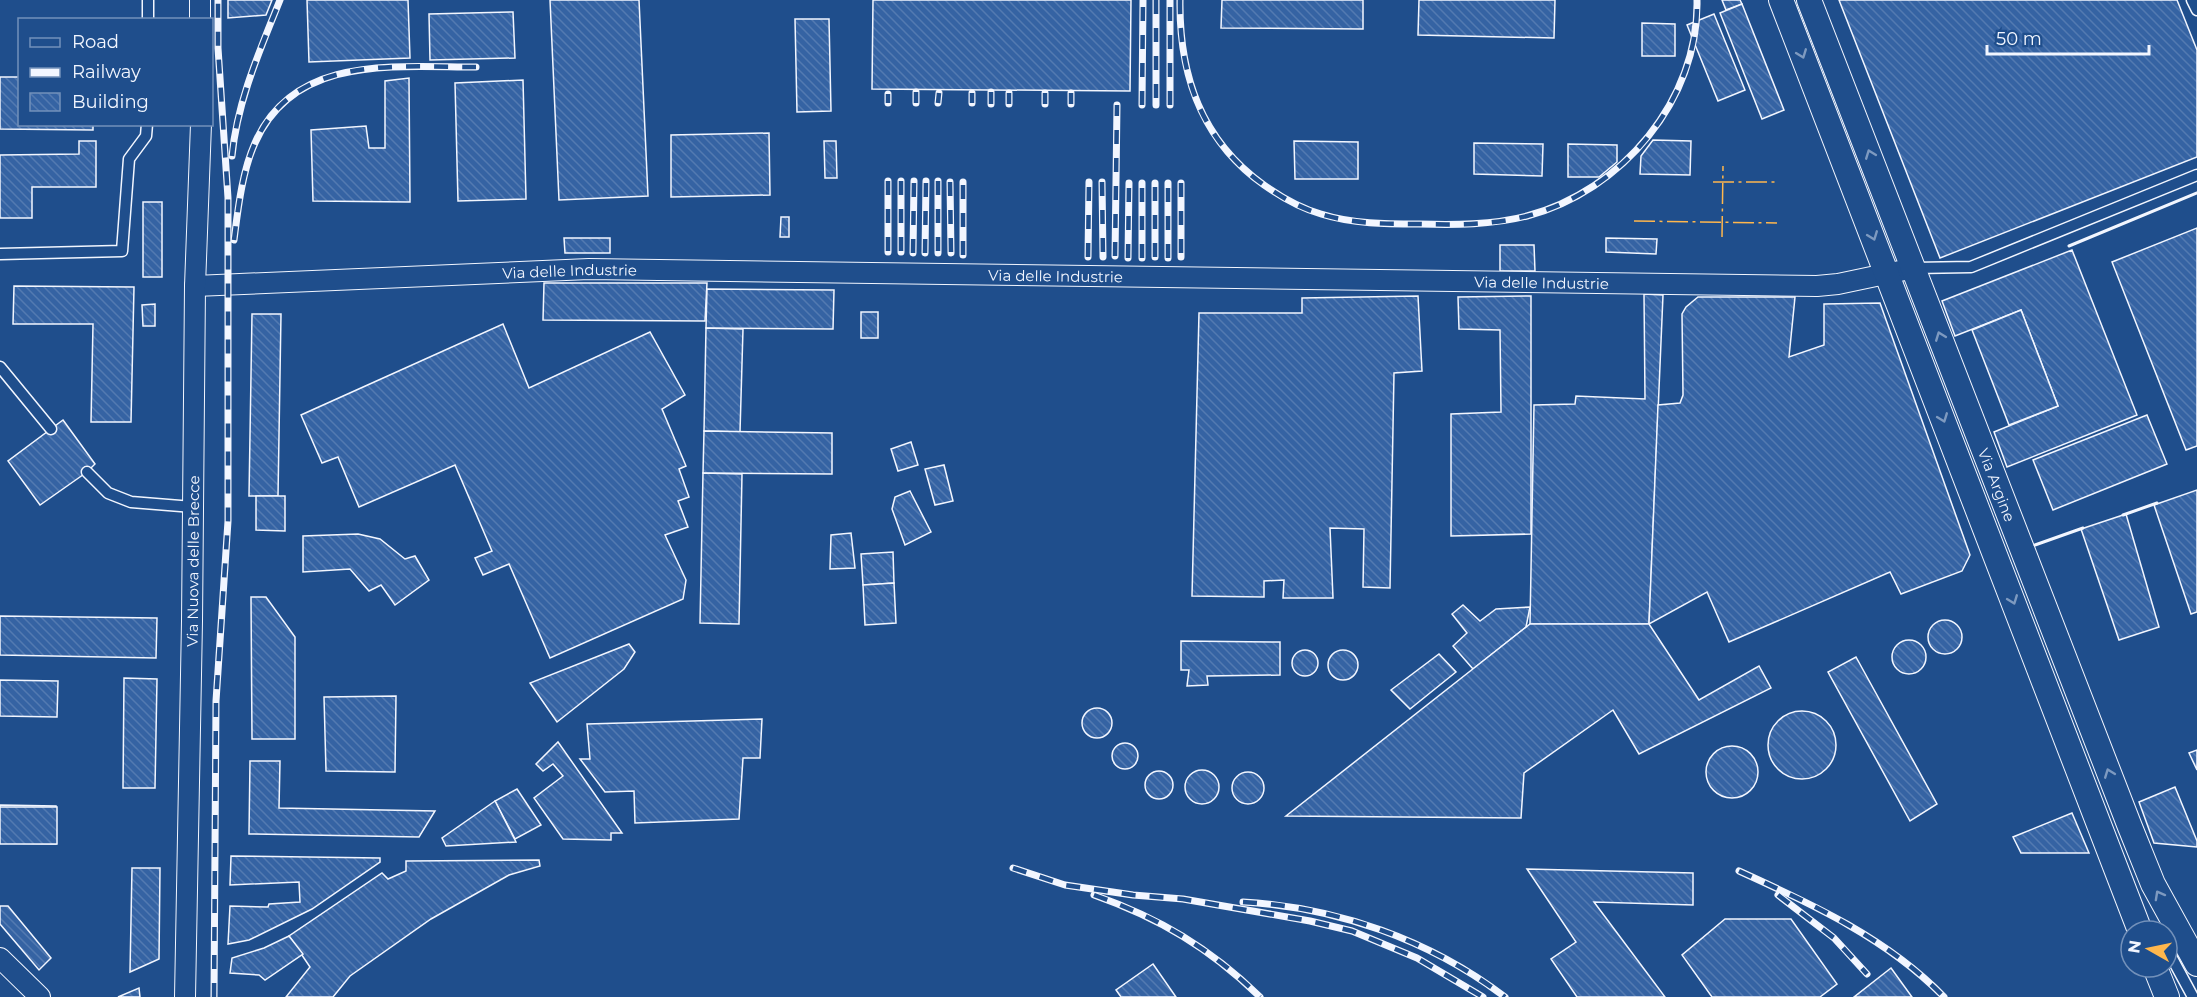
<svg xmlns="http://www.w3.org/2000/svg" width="2197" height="997" font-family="Montserrat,sans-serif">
<defs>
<pattern id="building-back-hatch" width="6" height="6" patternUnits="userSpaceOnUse" patternTransform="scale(1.5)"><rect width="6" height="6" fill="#3563a3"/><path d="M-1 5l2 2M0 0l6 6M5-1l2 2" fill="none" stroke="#537ab1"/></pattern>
</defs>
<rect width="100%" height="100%" fill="#1f4e8c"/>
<g fill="url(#building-back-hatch)" stroke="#f2f6ff" stroke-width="1.5">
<path d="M228,0H272L266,15L228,18Z"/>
<path d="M307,0H408L410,58L309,62Z"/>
<path d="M550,0H639L648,196L559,200Z"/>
<path d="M873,0H1131L1130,91L872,89Z"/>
<path d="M1222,0H1363V29L1221,28Z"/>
<path d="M1419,0H1555L1554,38L1418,35Z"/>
<path d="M1722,0H1740L1742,4L1726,10Z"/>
<path d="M1839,0H2177L2197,50V157L1940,258Z"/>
<path d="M1742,4L1784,110L1762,119L1720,13Z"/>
<path d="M513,12L515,58L430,60L429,14Z"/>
<path d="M1714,14L1745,90L1718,101L1687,25Z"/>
<path d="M795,19H829L831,111L797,112Z"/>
<path d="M1642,23L1675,24V56H1642Z"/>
<path d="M0,77H20V124H93V130L0,129Z"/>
<path d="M409,78L410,202L313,201L311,130L366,126L369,148H385V81Z"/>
<path d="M523,80L526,199L458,201L455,83Z"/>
<path d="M769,133L770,195L671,197V135Z"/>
<path d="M1653,140L1691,141L1690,175L1640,174L1641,156Z"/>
<path d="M79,141H96V187H32V218H0V155L79,154Z"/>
<path d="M824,141H836L837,178H825Z"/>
<path d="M1294,141L1358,142V179H1295Z"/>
<path d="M1474,143L1543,144L1542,176L1474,174Z"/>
<path d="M1568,144L1617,145V162L1599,177H1568Z"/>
<rect x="143" y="202" width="19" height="75"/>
<path d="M781,217H789V237H780Z"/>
<path d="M2197,228V446L2186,450L2112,262Z"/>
<path d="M564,238H610V253H565Z"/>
<path d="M1606,238L1657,239L1656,254L1606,252Z"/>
<path d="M1500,245H1534L1535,271H1500Z"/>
<path d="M2072,250L2137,415L2007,467L1994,432L2058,406L2021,310L1955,336L1942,301Z"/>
<path d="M544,283H707L705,321L543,320Z"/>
<path d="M14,286L134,287L131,422H91L93,324H13Z"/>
<path d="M707,289L834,290L833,329L706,328Z"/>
<path d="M1644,294L1663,295L1649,624H1530L1534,405L1575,404L1576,396L1645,399Z"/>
<path d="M1418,296L1422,371L1394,373L1390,588L1363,587L1364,529L1330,528L1333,598H1283L1284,580L1264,581V597L1192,596L1199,313H1302V298Z"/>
<path d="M1531,296V534L1451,536V414L1501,412L1500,330L1459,329L1458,297Z"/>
<path d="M1698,297H1795L1789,357L1824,345V304L1880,303L1970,555L1962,571L1901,594L1890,572L1729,642L1707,592L1649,624L1658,405L1680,403L1683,395L1682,314L1686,307Z"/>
<path d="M155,304V326H143L142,305Z"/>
<path d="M2021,310L2058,406L2009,425L1972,330Z"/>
<rect x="861" y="312" width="17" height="26"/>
<path d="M252,314H281L278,496H249Z"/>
<path d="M503,324L529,388L650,332L685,395L662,409L686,466L679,469L689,497L678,501L688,527L665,535L686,580L683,599L550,658L509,564L483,575L475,558L492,551L455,465L359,507L338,457L322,463L301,415Z"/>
<path d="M706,328L743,329L740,432L704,431Z"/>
<path d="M2147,415L2167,464L2053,510L2033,460Z"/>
<path d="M63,420L95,464L87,472L40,505L8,461Z"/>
<path d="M704,431L832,433V474L703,473Z"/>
<path d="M911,442L918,465L898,471L891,449Z"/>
<path d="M944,465L953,501L935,505L925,469Z"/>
<path d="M703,473L742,474L739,624L700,623Z"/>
<path d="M2197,490V612L2191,614L2154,505Z"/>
<path d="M910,491L931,532L905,545L892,509L895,497Z"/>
<path d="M256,496H285V531L256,530Z"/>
<path d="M2126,514L2159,627L2119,640L2081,529Z"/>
<path d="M851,533L855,568L830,569L831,535Z"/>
<path d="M358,534L380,539L405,559L415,556L429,580L395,605L381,585L369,591L350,569L303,572V536Z"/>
<path d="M893,552L894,583L863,585L861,554Z"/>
<path d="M894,583L896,623L865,625L863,585Z"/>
<path d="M251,597H266L295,637V739H252Z"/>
<path d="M1463,605L1480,621L1496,609L1530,607L1526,627L1473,669L1453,646L1467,633L1452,614Z"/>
<path d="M0,616L157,618L156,658L0,655Z"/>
<circle cx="1945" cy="637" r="17"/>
<path d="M1530,624H1649L1699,700L1759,666L1771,688L1639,754L1613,710L1524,773L1521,818L1286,816Z"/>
<circle cx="1909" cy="657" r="17"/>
<path d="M1181,641L1280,642V675L1207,676L1208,685L1187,686L1189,670H1181Z"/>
<path d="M629,644L635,652L624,669L557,722L530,683Z"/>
<circle cx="1305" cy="663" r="13"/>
<circle cx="1343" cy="665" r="15"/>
<path d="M1439,654L1456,672L1410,709L1391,690Z"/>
<path d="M1856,657L1937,804L1910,821L1828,672Z"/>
<path d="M124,678L157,679L155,788H123Z"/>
<path d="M0,680L58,681L57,717L0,716Z"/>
<path d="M396,696L395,772L326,771L324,697Z"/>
<circle cx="1097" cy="723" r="15"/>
<circle cx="1802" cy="745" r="34"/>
<path d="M762,719L760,758H743L739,819L635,823L634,791L605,792L580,759H590L587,724Z"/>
<path d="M558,742L622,833H611V840L563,839L534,798L563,776L553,764L543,771L536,764Z"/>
<circle cx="1125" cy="756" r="13"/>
<circle cx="1732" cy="772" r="26"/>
<path d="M2197,750V770L2189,753Z"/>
<path d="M250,761H280L279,808L435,811L419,837L249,834Z"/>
<circle cx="1202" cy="787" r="17"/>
<circle cx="1159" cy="785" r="14"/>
<circle cx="1248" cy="788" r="16"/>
<path d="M2175,787L2197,841V847L2154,843L2139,802Z"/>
<path d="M517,789L541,825L515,839L495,801Z"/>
<path d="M495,801L516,842L446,846L442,838Z"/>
<path d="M0,805L56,806V844L0,843Z"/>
<rect x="0" y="807" width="57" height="37"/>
<path d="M2072,813L2089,853H2021L2013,837Z"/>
<path d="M231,856L380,858V862L312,909L249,940L228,944L230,906L268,907L269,904L300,902L299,882L230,885Z"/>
<path d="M539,860L540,866L509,875L431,919L350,976L333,997H286L310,967L289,936L382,873L388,879L406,871V861Z"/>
<path d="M132,868H160L159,959L130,972Z"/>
<path d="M1527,869L1693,873V905L1594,902L1665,997H1577L1551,959L1576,942Z"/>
<path d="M0,906H8L51,958L39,970L0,924Z"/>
<path d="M1725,919H1791L1837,984L1820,997H1712L1682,955Z"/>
<path d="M289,936L303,954L265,980L259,975L230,973L232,958L264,948Z"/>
<path d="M1153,964L1176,997H1121L1116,990Z"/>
<path d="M1891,968L1912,997H1854Z"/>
<path d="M139,988L140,997H118Z"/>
</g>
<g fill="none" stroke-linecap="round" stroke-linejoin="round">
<g stroke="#f2f6ff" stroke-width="13">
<g id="service">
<path d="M2192,0L2197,10"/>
<path d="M148,20V0"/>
<path d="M0,254L122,251L129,159L146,136L147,124"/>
<path d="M1914,268L1971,267L2197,175"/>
<path d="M0,367L51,429"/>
<path d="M87,472L108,493L131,502L193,507"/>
<path d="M2167,949L2193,997"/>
</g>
</g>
<g stroke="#f2f6ff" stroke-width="22">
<g id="minor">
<path d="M200,0V20"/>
<path id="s1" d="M195,286L589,269L1817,286L1838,284L1914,268"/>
<path d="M0,958L40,997"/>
<path id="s2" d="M185,997L192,621L195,286L201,124"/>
</g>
</g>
<g stroke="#f2f6ff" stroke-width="26">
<g id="tertiary">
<path d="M1781,0L2140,931"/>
<path id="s3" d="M1809,0L2130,827L2153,884L2197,964"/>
<path d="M2155,967L2167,997"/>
</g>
</g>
<use href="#service" stroke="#1f4e8c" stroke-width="10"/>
<use href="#minor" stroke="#1f4e8c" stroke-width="20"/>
<use href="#tertiary" stroke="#1f4e8c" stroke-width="24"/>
<g stroke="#f2f6ff" stroke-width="7">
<g id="rail">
<path d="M1156,0V105"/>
<path d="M1180,0C1179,75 1201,140 1264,185C1281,197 1300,208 1321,214C1353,224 1386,224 1419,224C1455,225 1492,225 1527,216C1622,191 1699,100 1697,0"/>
<path d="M1071,93V104"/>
<path d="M888,94V103"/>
<path d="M916,103V92"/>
<path d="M938,103L939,93"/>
<path d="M972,103V93"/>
<path d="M991,104V92"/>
<path d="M1009,104V93"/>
<path d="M1045,104V93"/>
<path d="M1142,105L1143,0"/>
<path d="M1170,105V0"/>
<path d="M232,156C237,102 260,50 280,0"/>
<path d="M888,181V252"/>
<path d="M901,181V252"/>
<path d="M938,181V253"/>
<path d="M950,182L951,253"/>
<path d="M1102,182L1103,257"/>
<path d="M1181,183V257"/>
<path d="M234,240C238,209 242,172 255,143C294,54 396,67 476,67"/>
<path d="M913,253L914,181"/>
<path d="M925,253L926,181"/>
<path d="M963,255V182"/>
<path d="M1115,256L1117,105"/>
<path d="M1088,257L1089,182"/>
<path d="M1155,257V183"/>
<path d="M1128,258L1129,183"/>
<path d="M1142,258V183"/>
<path d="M1168,258V183"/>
<path d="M1013,868L1065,885L1133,895L1183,899L1310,921L1352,931L1417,958L1483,997"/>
<path d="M1739,871C1812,904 1888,939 1944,997"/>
<path d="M1094,895C1159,918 1210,948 1260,997"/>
<path d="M1778,895L1834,938L1867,974"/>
<path d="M1243,902C1337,907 1430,940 1505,997"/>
<path d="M214,997L216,701L228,521V198L218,48V0"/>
</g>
</g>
<use href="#rail" stroke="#1f4e8c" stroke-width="4.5" stroke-dasharray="14" stroke-linecap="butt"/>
<g stroke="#f2f6ff" stroke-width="3">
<path d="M2069,246L2197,193"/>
<path d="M2123,515L2157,503"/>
<path d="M2035,545L2083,528"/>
</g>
<g stroke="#ffb74d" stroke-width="1.5" stroke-dasharray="21 4.5 3 4.5" stroke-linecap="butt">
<path d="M1713,182H1777"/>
<path d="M1634,221L1777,223"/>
<path d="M1722,237L1723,166"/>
</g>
</g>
<defs><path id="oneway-chevron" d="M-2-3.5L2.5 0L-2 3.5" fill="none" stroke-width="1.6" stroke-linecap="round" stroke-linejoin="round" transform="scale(1.5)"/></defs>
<g stroke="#7e9ac0">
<use href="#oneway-chevron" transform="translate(1802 54) rotate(69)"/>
<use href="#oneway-chevron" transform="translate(1870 154) rotate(-111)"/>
<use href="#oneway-chevron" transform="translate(1873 236) rotate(69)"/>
<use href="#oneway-chevron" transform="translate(1940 336) rotate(-111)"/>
<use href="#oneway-chevron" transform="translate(1943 418) rotate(69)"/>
<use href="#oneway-chevron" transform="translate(2013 600) rotate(69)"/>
<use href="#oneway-chevron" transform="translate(2109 773) rotate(-111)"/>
<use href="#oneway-chevron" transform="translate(2159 895) rotate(-119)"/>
</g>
<g text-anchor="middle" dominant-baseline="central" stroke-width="4.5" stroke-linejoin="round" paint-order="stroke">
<g font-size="15" fill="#f2f6ff" stroke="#1f4e8c">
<text stroke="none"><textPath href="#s1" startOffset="375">Via delle Industrie</textPath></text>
<text stroke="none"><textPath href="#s1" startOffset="861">Via delle Industrie</textPath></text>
<text stroke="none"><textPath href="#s1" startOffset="1347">Via delle Industrie</textPath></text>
<text stroke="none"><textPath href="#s3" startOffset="520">Via Argine</textPath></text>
<text stroke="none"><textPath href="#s2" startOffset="436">Via Nuova delle Brecce</textPath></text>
</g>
</g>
<rect x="18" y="18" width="195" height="108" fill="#1f4e8c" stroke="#7391ba" stroke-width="1.5"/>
<rect x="30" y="38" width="30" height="9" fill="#1f4e8c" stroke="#7391ba" stroke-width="1.5"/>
<text x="72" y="48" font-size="18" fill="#f2f6ff">Road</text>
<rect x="30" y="68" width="30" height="9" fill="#f2f6ff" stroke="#7391ba" stroke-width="1.5"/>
<text x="72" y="78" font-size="18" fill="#f2f6ff">Railway</text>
<rect x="30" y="93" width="30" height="18" fill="url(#building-back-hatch)" stroke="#7391ba" stroke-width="1.5"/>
<text x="72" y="108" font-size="18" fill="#f2f6ff">Building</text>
<g transform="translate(2149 949) rotate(279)"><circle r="28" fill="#1f4e8c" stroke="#7391ba" stroke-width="1.5"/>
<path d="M0-4.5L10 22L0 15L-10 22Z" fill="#ffb74d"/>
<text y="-9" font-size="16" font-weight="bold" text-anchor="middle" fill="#f2f6ff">N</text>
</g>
<path d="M1987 45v9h162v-9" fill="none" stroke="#f2f6ff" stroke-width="3"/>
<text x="1996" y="45" font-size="18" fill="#f2f6ff" stroke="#1f4e8c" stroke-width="4.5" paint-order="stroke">50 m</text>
</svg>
